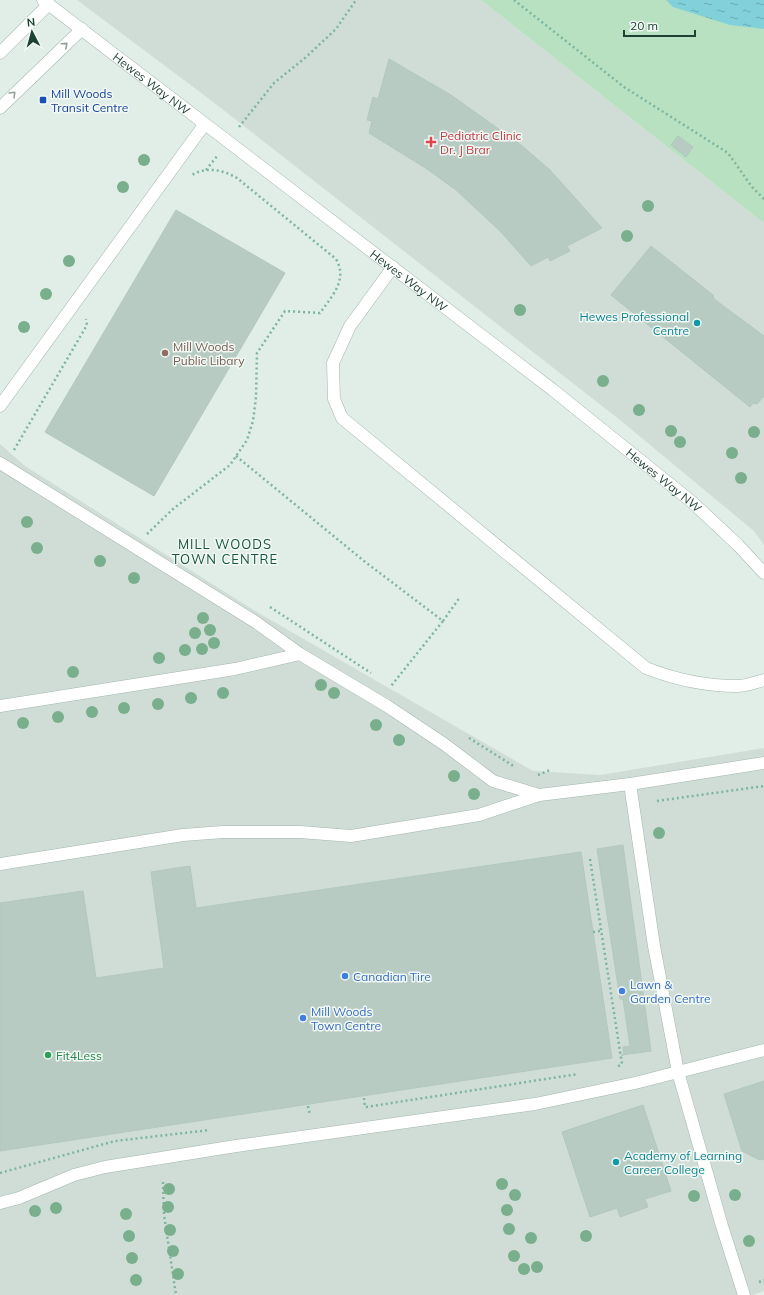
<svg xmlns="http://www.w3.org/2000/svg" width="764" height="1295" font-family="Mulish,sans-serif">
<defs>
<pattern id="water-ripples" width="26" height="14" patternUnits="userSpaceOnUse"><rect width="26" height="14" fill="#82d0d9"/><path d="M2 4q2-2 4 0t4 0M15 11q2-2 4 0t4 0" fill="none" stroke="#6aaab1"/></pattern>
</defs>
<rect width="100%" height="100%" fill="#e1ede7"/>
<g fill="#cfddd6">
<path d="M77,0H481L764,223V545L754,531L620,420L208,98Z"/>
<path d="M0,444L25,466L255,611L533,771L600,775L764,748V1291L752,1295H0Z"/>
</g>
<path fill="#b7e1c0" d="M481,0H764V223Z"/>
<path fill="url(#water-ripples)" d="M666,0H764V29L730,25L673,7Z"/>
<g fill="#b8cbc3" stroke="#b2c8be">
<path d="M389,59L451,95L521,145L550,170L602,228L567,246L570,251L550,261L548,257L531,266L501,232L456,190L427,169L369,133L372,121L367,120L373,97L378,99Z"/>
<path d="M678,136L693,147L686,157L671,145Z"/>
<path d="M176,210L285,273L154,496L45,432Z"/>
<path d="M651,246L713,295L714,299L764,336V396L757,404L753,403L750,407L611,295Z"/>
<path d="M623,845L651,1051L621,1055H624L623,1047L630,1046L623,999H620L597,849Z"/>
<path d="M581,852L612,1058L0,1151V903L83,891L96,978L164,968L151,872L190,866L196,908Z"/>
<path d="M764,1081V1159L760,1160L742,1151L724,1094Z"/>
<path d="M643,1105L671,1191L645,1199L648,1207L620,1217L617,1208L590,1217L562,1132Z"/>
</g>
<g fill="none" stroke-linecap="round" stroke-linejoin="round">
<g stroke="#a3b6ae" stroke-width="13">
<g id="minor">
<path id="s1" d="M43,0L553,390L692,502L738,545L764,573"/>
<path d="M0,53L49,4"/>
<path d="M0,108L82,29"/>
<path d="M393,267L350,326L333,363L334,399L342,418L646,668C674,679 706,686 737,686C745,686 756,682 764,680"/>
<path d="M0,406L204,125"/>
<path d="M0,463L257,623L300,654L387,706L444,744L493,781L539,795"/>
<path d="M0,706L235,669L300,654"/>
<path d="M630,784L654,946L678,1072L722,1226L744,1295"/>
<path d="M0,864L183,835L223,832H300L351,836L479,815L539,795L630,784L764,763"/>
<path d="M0,1203L19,1198L74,1175L105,1167L236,1146L535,1104L635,1083L764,1050"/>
</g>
</g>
<g stroke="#7db5a0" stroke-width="2.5" stroke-dasharray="2 3" stroke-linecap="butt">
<path d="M514,0L624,87L728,153L752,187L764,199"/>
<path d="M239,127L274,83L305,58L336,29L356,0"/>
<path d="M206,170L218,155"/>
<path d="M14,450L87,325L86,319"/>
<path d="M236,456L364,561L443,621L391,686"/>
<path d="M147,534L173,509L230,465L247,440L253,421L256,397L257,353L285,311L320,313C332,296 348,280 336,259L237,178C223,170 207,166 192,175"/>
<path d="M270,607L371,673"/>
<path d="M443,621L460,597"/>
<path d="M469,738L515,767"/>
<path d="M538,775L550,770"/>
<path d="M657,801L764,786"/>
<path d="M590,859L622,1064L617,1067"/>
<path d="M593,932L600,931"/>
<path d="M364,1098L365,1108"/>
<path d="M308,1106L310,1115"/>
<path d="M366,1107L578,1074"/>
<path d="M0,1173L115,1141L210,1130"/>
<path d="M163,1182L164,1215L176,1295"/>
<path d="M759,1282L764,1280"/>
</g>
<use href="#minor" stroke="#fff" stroke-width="12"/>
</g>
<g fill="#79af8c">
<circle cx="144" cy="160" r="6"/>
<circle cx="123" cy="187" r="6"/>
<circle cx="648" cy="206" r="6"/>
<circle cx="627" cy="236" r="6"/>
<circle cx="69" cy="261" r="6"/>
<circle cx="46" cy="294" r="6"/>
<circle cx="520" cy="310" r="6"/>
<circle cx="24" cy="327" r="6"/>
<circle cx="603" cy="381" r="6"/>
<circle cx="639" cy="410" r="6"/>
<circle cx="671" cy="431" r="6"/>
<circle cx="754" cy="432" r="6"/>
<circle cx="680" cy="442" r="6"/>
<circle cx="732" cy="453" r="6"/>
<circle cx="741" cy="478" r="6"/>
<circle cx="27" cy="522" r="6"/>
<circle cx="37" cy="548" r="6"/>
<circle cx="100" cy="561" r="6"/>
<circle cx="134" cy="578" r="6"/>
<circle cx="203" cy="618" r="6"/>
<circle cx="210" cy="630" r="6"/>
<circle cx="195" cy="633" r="6"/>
<circle cx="214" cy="643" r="6"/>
<circle cx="202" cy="649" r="6"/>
<circle cx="185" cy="650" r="6"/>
<circle cx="159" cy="658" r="6"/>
<circle cx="73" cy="672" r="6"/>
<circle cx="321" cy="685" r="6"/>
<circle cx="223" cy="693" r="6"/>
<circle cx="334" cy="693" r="6"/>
<circle cx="191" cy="698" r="6"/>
<circle cx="158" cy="704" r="6"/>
<circle cx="124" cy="708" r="6"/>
<circle cx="92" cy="712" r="6"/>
<circle cx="58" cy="717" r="6"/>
<circle cx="23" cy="723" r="6"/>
<circle cx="376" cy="725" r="6"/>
<circle cx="399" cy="740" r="6"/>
<circle cx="454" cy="776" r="6"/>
<circle cx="474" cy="794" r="6"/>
<circle cx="659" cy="833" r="6"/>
<circle cx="502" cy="1184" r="6"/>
<circle cx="169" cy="1189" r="6"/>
<circle cx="515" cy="1195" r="6"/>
<circle cx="735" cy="1195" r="6"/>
<circle cx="694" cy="1196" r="6"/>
<circle cx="168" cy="1207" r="6"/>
<circle cx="56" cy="1208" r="6"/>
<circle cx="507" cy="1210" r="6"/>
<circle cx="35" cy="1211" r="6"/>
<circle cx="126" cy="1214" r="6"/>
<circle cx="509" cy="1229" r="6"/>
<circle cx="170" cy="1230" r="6"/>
<circle cx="129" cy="1236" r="6"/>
<circle cx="586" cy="1236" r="6"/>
<circle cx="531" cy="1238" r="6"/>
<circle cx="749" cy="1241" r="6"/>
<circle cx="173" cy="1251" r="6"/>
<circle cx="514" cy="1256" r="6"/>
<circle cx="132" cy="1258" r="6"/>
<circle cx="537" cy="1267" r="6"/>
<circle cx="524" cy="1269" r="6"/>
<circle cx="178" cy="1274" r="6"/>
<circle cx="136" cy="1280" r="6"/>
</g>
<defs><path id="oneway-chevron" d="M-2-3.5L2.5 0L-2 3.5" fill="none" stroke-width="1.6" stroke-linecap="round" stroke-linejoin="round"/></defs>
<g stroke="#8fa09a">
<use href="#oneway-chevron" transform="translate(65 45) rotate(-42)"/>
<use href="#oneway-chevron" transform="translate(13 94) rotate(-45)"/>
</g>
<rect fill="#1a4fb4" stroke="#f2f9f5" stroke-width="1.5" x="39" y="96" width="8" height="8" rx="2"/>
<path fill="#e0444e" stroke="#f2f9f5" stroke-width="1.5" d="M429 136h4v4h4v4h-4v4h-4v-4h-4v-4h4z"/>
<g fill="#0f9aa8" stroke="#f2f9f5" stroke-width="1.5">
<circle cx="697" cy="323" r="4"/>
<circle cx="616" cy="1162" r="4"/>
</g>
<circle fill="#8d6e63" stroke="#f2f9f5" stroke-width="1.5" cx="165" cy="353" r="4"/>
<g fill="#3f7fe0" stroke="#f2f9f5" stroke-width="1.5">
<circle cx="345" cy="976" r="4"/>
<circle cx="622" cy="991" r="4"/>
<circle cx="303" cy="1018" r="4"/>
</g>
<circle fill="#2e9e5b" stroke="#f2f9f5" stroke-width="1.5" cx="48" cy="1055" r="4"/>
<g text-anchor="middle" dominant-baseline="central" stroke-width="3" stroke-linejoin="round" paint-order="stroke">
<g font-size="12" fill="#1f4035" stroke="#f2f9f5">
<text stroke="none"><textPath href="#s1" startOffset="137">Hewes Way NW</textPath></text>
<text stroke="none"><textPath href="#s1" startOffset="461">Hewes Way NW</textPath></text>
<text stroke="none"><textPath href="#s1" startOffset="785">Hewes Way NW</textPath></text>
</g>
<g font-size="12" fill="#164399" stroke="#f2f9f5" text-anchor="start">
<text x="51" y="93">Mill Woods<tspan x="51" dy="14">Transit Centre</tspan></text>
</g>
<g font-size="12" fill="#be3a42" stroke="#f2f9f5" text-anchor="start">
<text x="440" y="135">Pediatric Clinic<tspan x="440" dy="14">Dr. J Brar</tspan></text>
</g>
<g font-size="12" fill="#0d838f" stroke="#f2f9f5" text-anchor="end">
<text x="689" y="316">Hewes Professional<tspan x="689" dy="14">Centre</tspan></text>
<text x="624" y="1155" text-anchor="start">Academy of Learning<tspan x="624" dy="14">Career College</tspan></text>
</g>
<g font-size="12" fill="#785e54" stroke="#f2f9f5" text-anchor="start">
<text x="173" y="346">Mill Woods<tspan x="173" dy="14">Public Libary</tspan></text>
</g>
<g font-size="12" fill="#366cbe" stroke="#f2f9f5" text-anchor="start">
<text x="353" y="976">Canadian Tire</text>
<text x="630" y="984">Lawn &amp;<tspan x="630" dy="14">Garden Centre</tspan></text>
<text x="311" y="1011">Mill Woods<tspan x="311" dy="14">Town Centre</tspan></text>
</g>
<g font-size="12" fill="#27864d" stroke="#f2f9f5" text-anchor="start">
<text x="56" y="1055">Fit4Less</text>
</g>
<g font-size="13" letter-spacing="1" fill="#185543" stroke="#f2f9f5">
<text x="225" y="544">MILL WOODS<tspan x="225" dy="15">TOWN CENTRE</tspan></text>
</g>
</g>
<g transform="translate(32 32) rotate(354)" stroke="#f2f9f5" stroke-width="3" paint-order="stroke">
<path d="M0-3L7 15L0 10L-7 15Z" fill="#1f4035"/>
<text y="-6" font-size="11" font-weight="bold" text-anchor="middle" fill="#1f4035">N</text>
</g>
<path d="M624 30v6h71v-6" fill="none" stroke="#1f4035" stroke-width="2"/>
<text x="630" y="30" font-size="12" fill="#1f4035" stroke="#f2f9f5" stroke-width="3" paint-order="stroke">20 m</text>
</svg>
